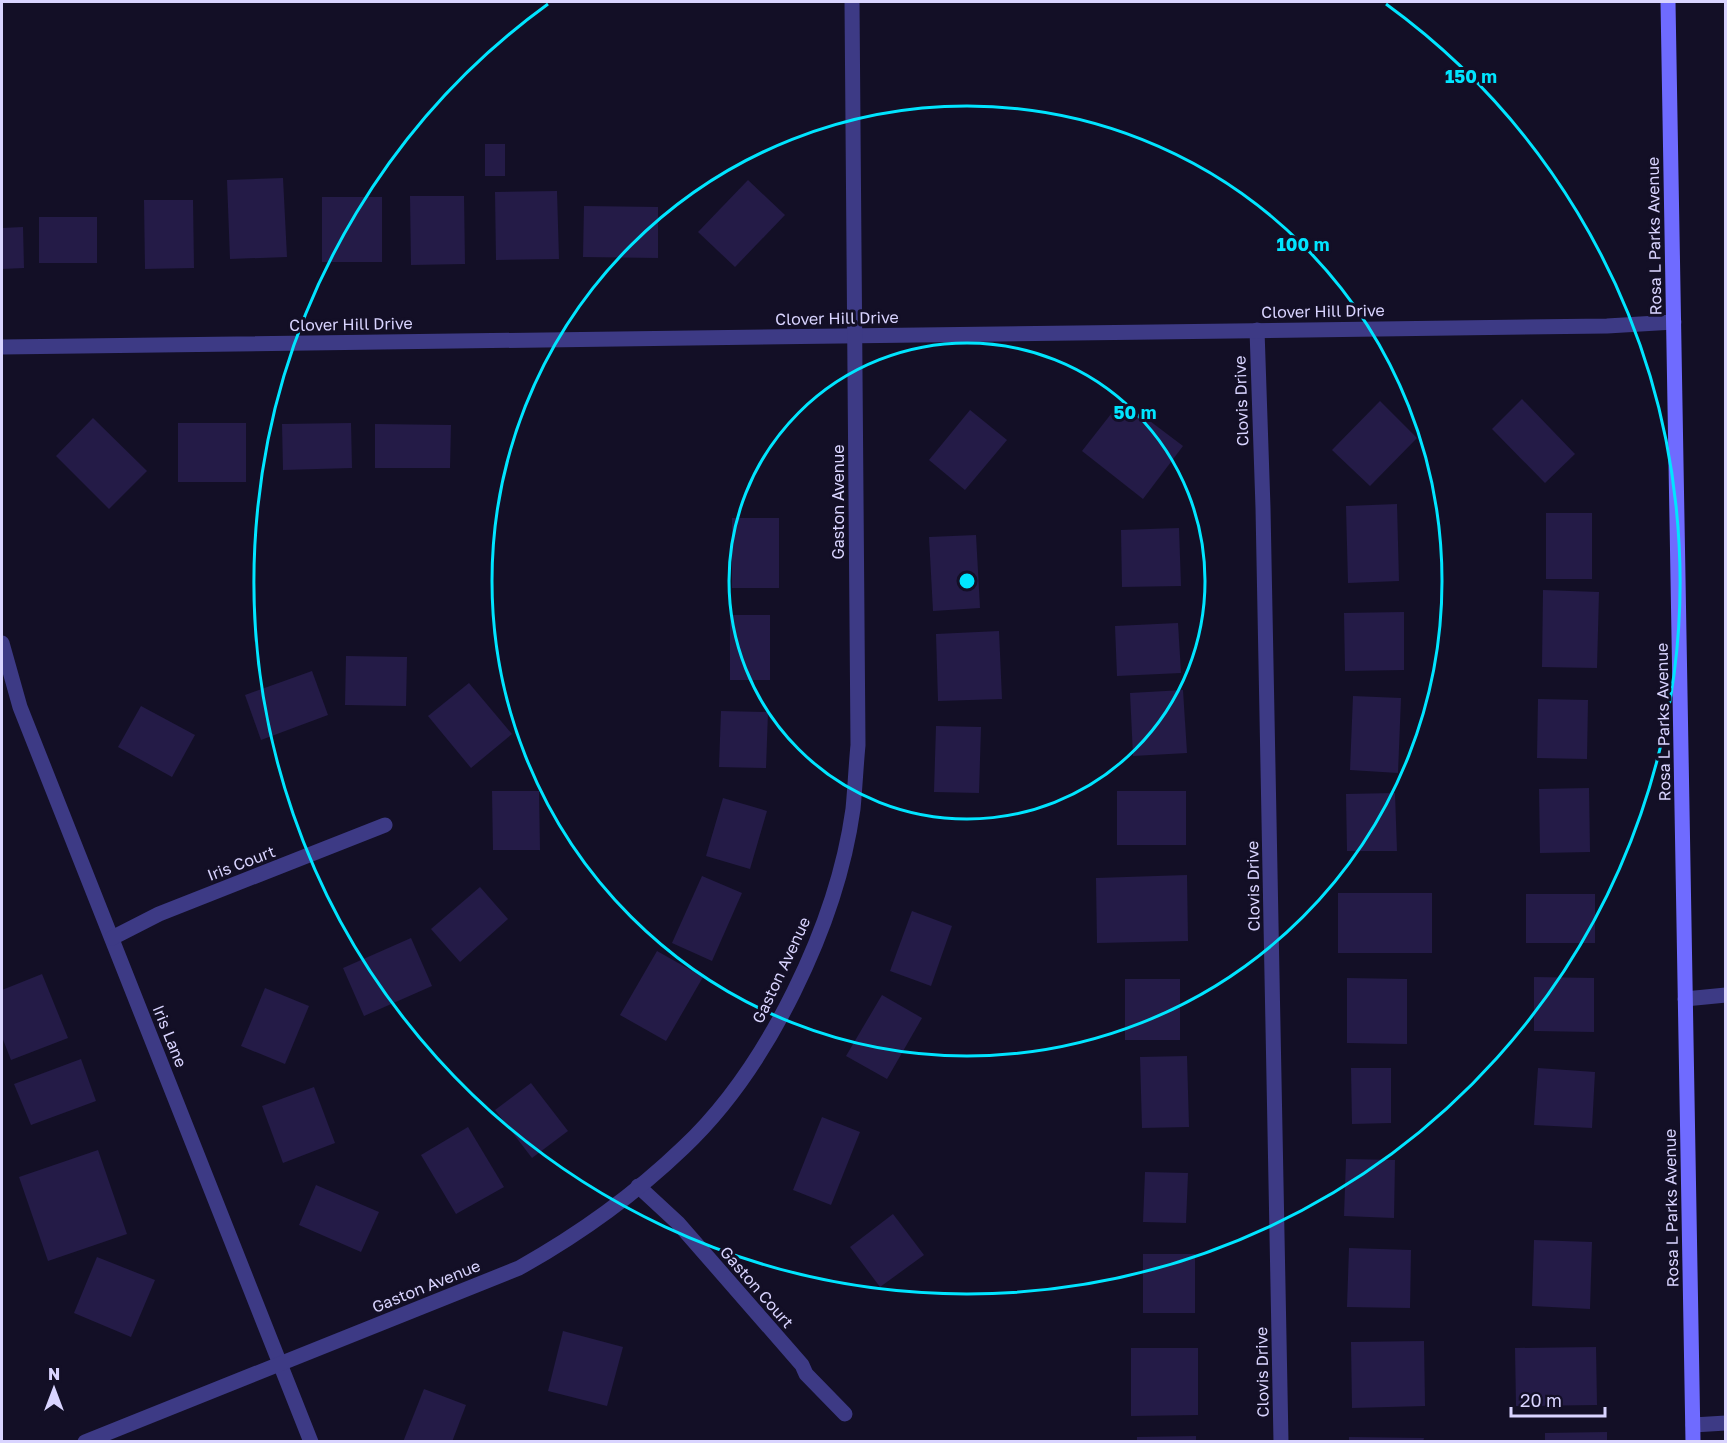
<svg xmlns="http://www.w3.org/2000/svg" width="1727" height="1443" font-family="'Golos Text',sans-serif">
<rect width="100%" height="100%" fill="#130f26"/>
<g fill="#241b47">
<rect x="485" y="144" width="20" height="32"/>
<path d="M283,178L287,257L230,259L227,180Z"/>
<path d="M748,180L785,215L735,267L698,232Z"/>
<path d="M557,191L559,259L496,260L495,192Z"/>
<path d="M410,196H464L465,264L411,265Z"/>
<rect x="322" y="197" width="60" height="65"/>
<path d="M144,200H193L194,268L145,269Z"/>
<path d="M584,206L658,207V258L583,257Z"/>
<rect x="39" y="217" width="58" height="46"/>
<path d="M23,227L24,268L2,269V228Z"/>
<path d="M1522,399L1575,454L1545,483L1492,429Z"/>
<path d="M1122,400L1183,446L1143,499L1082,451Z"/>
<path d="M1380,401L1417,438L1370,486L1332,450Z"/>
<path d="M970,410L1007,440L965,490L929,460Z"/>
<path d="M93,418L147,471L109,509L56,456Z"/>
<rect x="178" y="423" width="68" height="59"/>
<path d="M351,423L352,468L283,470L282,424Z"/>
<path d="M375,424L451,425L450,468H375Z"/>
<path d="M1397,504L1399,581L1348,583L1346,506Z"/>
<rect x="1546" y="513" width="46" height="66"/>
<rect x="732" y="518" width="47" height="70"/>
<path d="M1179,528L1181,586L1122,587L1121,530Z"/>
<path d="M976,535L980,608L933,611L929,537Z"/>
<path d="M1543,590L1599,592L1597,668L1542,667Z"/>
<path d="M1404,612V670L1345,671L1344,613Z"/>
<rect x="730" y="615" width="40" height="65"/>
<path d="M1178,623L1181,673L1117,676L1115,626Z"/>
<path d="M999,631L1002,699L938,701L936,634Z"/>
<path d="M346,656L407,657L406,706L345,705Z"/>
<path d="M312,671L328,715L261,740L245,695Z"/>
<path d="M469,683L512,734L471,768L428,716Z"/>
<path d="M1183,690L1187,753L1133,756L1130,693Z"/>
<path d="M1353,696L1401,698L1398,773L1350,770Z"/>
<path d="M1538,699L1588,700L1587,759L1537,758Z"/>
<path d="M141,706L195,735L172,777L118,747Z"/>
<path d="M721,711L768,712L766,768L719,767Z"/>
<path d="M936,726L981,727L979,793L934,792Z"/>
<path d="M1589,788L1590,852L1540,853L1539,789Z"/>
<path d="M492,791H539L540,850H493Z"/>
<rect x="1117" y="791" width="69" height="54"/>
<path d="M1395,793L1397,851H1347L1346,794Z"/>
<path d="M723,798L767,811L750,869L706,856Z"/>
<path d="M1187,875L1188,941L1097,943L1096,878Z"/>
<path d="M702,876L742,893L712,961L672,943Z"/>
<path d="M480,887L508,919L460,962L431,929Z"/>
<rect x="1338" y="893" width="94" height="60"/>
<rect x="1526" y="894" width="69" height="49"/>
<path d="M912,911L952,926L931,986L890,971Z"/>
<path d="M411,938L432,986L364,1016L343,968Z"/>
<path d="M657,951L703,977L666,1041L620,1015Z"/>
<path d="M42,974L68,1038L11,1060L2,1037V990Z"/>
<path d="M1534,977L1594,978V1032L1534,1031Z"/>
<path d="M1347,978L1407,979V1044L1347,1043Z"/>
<rect x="1125" y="979" width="55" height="61"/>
<path d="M265,988L309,1006L285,1064L241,1046Z"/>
<path d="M882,995L922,1018L887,1079L846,1056Z"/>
<path d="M1187,1056L1189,1127L1142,1128L1140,1057Z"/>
<path d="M81,1059L96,1101L31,1125L14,1084Z"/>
<path d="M1351,1068H1391V1123L1352,1124Z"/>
<path d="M1538,1068L1595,1072L1592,1128L1534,1125Z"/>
<path d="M531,1083L568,1131L532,1158L495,1110Z"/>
<path d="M314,1087L335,1143L283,1163L262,1106Z"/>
<path d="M822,1117L860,1132L831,1205L793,1190Z"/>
<path d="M468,1127L504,1187L456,1214L421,1155Z"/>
<path d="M98,1150L127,1234L48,1261L19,1177Z"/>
<path d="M1346,1159L1395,1160L1394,1218L1344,1216Z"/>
<path d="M1145,1172L1188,1173L1186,1223L1143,1222Z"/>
<path d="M316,1185L379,1212L361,1252L299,1225Z"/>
<path d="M893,1214L924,1255L880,1287L850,1247Z"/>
<path d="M1534,1240L1592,1242L1590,1309L1532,1306Z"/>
<path d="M1349,1248L1411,1250L1410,1308L1347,1307Z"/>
<rect x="1143" y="1254" width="52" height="59"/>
<path d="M97,1257L155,1280L131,1337L74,1313Z"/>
<path d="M563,1331L623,1347L607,1406L548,1391Z"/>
<path d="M1424,1341L1425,1406L1352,1408L1351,1342Z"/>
<path d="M1596,1347L1597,1405L1516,1406L1515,1348Z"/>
<path d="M1131,1348H1198V1415L1131,1416Z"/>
<path d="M424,1389L466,1405L452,1442H403Z"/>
<path d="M1607,1432V1442H1545V1433Z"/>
<path d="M1196,1436V1442H1137V1437Z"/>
<path d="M1349,1437L1424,1438L1423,1442H1349Z"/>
</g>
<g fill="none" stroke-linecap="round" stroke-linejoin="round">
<g stroke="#3d3a85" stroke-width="15">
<path d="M1257,330L1263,508L1281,1442"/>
<path d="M2,347L1607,326L1674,322"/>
<path d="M2,643L20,707L311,1442"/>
<path d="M112,938L159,914L385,825"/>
<path d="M1685,999L1726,995"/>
<path d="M638,1186L678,1223L802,1365L806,1374L845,1414"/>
<path d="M1693,1425L1726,1423"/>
<path d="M85,1442L519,1268C578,1235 634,1195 683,1148C768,1068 837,924 853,809C855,788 856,766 858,745L852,2"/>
</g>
<path stroke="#6f6bff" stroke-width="15" d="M1668,2L1693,1442"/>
</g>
<g fill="none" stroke="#00e5ff" stroke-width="3">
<circle cx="967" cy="581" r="238"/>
<circle cx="967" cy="581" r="475"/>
<path d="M1386 4A713 713 0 1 1 548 4"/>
</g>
<g text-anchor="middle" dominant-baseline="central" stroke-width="6" stroke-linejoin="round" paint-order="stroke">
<g font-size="16" fill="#d9d4ff" stroke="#130f26">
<text transform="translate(1654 236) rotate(-91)">Rosa L Parks Avenue</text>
<text transform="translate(1323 311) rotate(-1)">Clover Hill Drive</text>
<text transform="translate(837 318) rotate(-1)">Clover Hill Drive</text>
<text transform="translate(351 324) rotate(-1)">Clover Hill Drive</text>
<text transform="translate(1241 401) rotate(-92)">Clovis Drive</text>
<text transform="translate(838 502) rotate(-90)">Gaston Avenue</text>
<text transform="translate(1663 722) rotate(-91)">Rosa L Parks Avenue</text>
<text transform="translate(241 863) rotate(-21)">Iris Court</text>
<text transform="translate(1253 886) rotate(-91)">Clovis Drive</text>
<text transform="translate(781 970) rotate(-65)">Gaston Avenue</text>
<text transform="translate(170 1036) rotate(68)">Iris Lane</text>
<text transform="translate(1671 1208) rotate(-91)">Rosa L Parks Avenue</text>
<text transform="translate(426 1286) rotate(-22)">Gaston Avenue</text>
<text transform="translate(757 1287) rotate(49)">Gaston Court</text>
<text transform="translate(1262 1372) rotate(-91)">Clovis Drive</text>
</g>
</g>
<circle cx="967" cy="581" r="9" fill="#00e5ff" stroke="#130f26" stroke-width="3"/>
<g font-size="18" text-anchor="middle" font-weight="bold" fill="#00e5ff" stroke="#130f26" stroke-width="6" stroke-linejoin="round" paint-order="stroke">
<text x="1471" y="83">150 m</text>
<text x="1303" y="251">100 m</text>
<text x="1135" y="419">50 m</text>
</g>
<rect width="1727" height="1443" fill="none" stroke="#d9d4ff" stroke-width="6"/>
<g transform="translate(54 1389)" stroke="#130f26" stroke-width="4.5" paint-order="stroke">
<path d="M0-4.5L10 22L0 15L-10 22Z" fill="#d9d4ff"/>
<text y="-9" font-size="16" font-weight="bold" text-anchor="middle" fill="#d9d4ff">N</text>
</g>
<path d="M1511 1407v9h94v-9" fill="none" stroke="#d9d4ff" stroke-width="3"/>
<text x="1520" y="1407" font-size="18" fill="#d9d4ff" stroke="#130f26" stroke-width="4.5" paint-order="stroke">20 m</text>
</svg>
